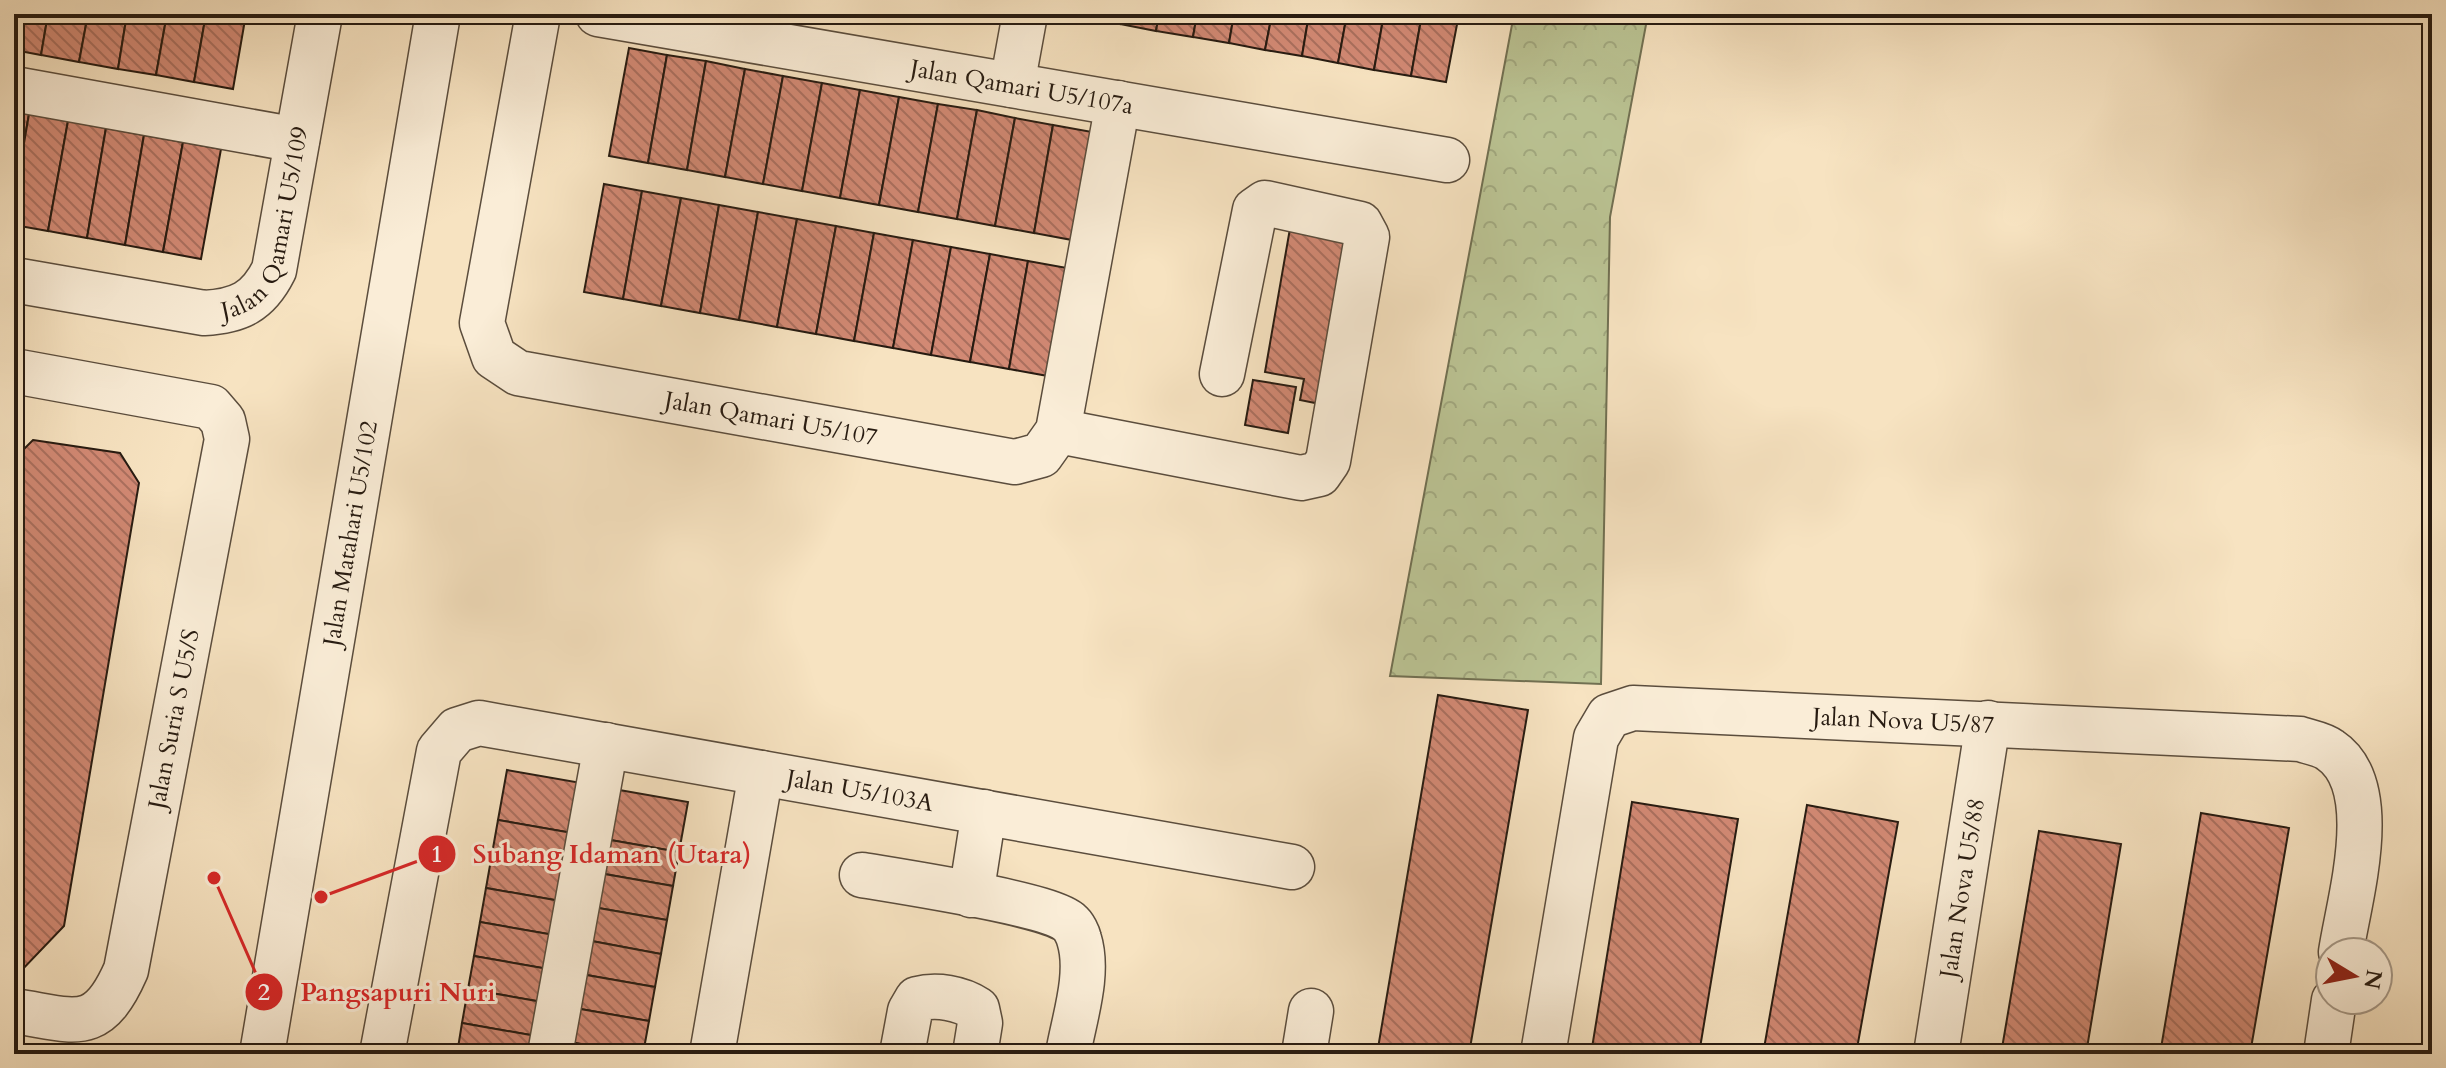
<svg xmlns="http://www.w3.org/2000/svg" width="2446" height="1068" font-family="Cardo,serif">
<defs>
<pattern id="forest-crowns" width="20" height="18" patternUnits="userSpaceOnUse" patternTransform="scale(2)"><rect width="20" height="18" fill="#bbc494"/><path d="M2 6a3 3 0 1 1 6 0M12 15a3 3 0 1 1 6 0" fill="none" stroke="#a1a87f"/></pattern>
<pattern id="building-back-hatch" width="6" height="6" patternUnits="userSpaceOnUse" patternTransform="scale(2)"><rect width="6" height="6" fill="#d28974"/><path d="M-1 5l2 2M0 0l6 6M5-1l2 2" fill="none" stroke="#aa6f5e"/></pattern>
</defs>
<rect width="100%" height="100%" fill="#f7e3c1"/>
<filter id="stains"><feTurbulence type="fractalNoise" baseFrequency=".0025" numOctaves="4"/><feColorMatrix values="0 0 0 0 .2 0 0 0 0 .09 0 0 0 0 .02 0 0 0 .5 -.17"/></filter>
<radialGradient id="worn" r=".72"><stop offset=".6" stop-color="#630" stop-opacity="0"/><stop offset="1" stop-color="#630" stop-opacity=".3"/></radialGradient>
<path fill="url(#forest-crowns)" stroke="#717052" stroke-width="2" d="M1514,14H1648L1610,217L1601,684L1390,676Z"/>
<g fill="url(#building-back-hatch)" stroke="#271b11" stroke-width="2">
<path d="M14,14H48L41,55L14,50Z"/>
<path d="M48,14H88L79,62L41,55Z"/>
<path d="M88,14H127L118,69L79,62Z"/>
<path d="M127,14H167L156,75L118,69Z"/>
<path d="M167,14H206L194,82L156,75Z"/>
<path d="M206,14H246L233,89L194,82Z"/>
<path d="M1084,14H1122L1120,24L1084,18Z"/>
<path d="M1122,14H1159L1156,31L1120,24Z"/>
<path d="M1159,14H1197L1193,37L1156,31Z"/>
<path d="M1197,14H1234L1229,43L1193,37Z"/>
<path d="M1234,14H1272L1265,50L1229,43Z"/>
<path d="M1272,14H1309L1302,56L1265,50Z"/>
<path d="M1309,14H1347L1338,63L1302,56Z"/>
<path d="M1347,14H1384L1374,70L1338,63Z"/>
<path d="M1384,14H1422L1411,76L1374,70Z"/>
<path d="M1422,14H1459L1446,82L1411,76Z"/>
<path d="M629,48L667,55L648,163L609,156Z"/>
<path d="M667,55L706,61L687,170L648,163Z"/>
<path d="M706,61L745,69L725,177L687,170Z"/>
<path d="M745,69L783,76L763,184L725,177Z"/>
<path d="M783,76L822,83L802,191L763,184Z"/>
<path d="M822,83L860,90L840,198L802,191Z"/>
<path d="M860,90L899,97L879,205L840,198Z"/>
<path d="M899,97L938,104L918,212L879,205Z"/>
<path d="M938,104L977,110L957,219L918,212Z"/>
<path d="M977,110L1015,118L995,226L957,219Z"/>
<path d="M14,111L29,114L14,201Z"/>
<path d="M29,114L68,121L48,231L14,225V201Z"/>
<path d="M1015,118L1053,125L1034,233L995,226Z"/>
<path d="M68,121L106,128L87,238L48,231Z"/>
<path d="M1053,125L1092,132L1072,240L1034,233Z"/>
<path d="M106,128L144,135L125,245L87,238Z"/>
<path d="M144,135L183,142L163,252L125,245Z"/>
<path d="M183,142L221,149L201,259L163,252Z"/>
<path d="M604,184L642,191L623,299L584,292Z"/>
<path d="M642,191L681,198L661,306L623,299Z"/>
<path d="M681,198L719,205L700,313L661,306Z"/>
<path d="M719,205L758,212L739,320L700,313Z"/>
<path d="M758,212L797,219L777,327L739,320Z"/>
<path d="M1292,217L1356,229L1325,405L1300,400L1304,379L1265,372Z"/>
<path d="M797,219L836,226L816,334L777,327Z"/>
<path d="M836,226L874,233L854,341L816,334Z"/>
<path d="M874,233L913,240L893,348L854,341Z"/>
<path d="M913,240L951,247L931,355L893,348Z"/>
<path d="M951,247L990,254L970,362L931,355Z"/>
<path d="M990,254L1028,261L1009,369L970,362Z"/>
<path d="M1028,261L1067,268L1048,376L1009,369Z"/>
<path d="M1253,380L1296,387L1288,433L1245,425Z"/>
<path d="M33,440L120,453L139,483L64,926L20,972L14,971V459Z"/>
<path d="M1438,695L1528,710L1469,1054H1377Z"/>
<path d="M507,770L587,784L578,834L498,820Z"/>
<path d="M608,788L688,802L679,852L599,838Z"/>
<path d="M1632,802L1738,819L1699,1054H1591Z"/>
<path d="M1807,805L1898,822L1856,1054H1763Z"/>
<path d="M2201,813L2289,828L2250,1054H2160Z"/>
<path d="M498,820L578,834L572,868L492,854Z"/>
<path d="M2039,831L2121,844L2086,1054H2001Z"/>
<path d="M599,838L679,852L673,886L593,872Z"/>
<path d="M492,854L572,868L566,902L486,888Z"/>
<path d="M593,872L673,886L667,920L587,906Z"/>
<path d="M486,888L566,902L560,936L480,922Z"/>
<path d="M587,906L667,920L661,954L581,939Z"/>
<path d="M480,922L560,936L554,970L474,956Z"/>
<path d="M581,939L661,954L655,987L575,973Z"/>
<path d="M474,956L554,970L548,1003L468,989Z"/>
<path d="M575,973L655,987L649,1021L569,1007Z"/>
<path d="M468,989L548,1003L542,1037L462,1023Z"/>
<path d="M569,1007L649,1021L643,1054L563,1041Z"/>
<path d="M462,1023L542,1037L539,1054H457Z"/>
<path d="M563,1041L636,1054H561Z"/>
</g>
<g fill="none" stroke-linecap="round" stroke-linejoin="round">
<g stroke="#5b4d3d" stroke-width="47">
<g id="minor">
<path id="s1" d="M538,14L482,323L494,357L518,373L1015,462L1041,455L1058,431L1118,103"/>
<path id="s2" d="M598,14L1447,160"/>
<path d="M1012,85L1025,14"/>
<path d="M14,89L297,140"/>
<path id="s3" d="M14,280L204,313C239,311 258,302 274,270L320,14"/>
<path d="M14,371L211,407L223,421L227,439L126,970C97,1036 75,1020 14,1011"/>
<path d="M1058,431L1301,478L1319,474L1328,461L1367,237L1360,224L1265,203L1255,210L1222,374"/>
<path d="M862,875C897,881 1051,904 1070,923C1074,926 1078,935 1079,939C1090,974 1074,1019 1068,1054"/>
<path d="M971,895L984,812"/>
<path id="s4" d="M262,1054L438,14"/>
<path id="s5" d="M382,1054L439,751L457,730L479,723L1292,867"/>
<path d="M550,1054L606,745"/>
<path d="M712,1054L761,773"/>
<path d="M902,1054L910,1011L917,999C937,994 960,998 977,1009L980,1023L975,1054"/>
<path d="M1304,1054L1311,1011"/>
<path id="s6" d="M1543,1054L1596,738L1609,716L1633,708L2300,739C2309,742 2322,744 2330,750C2384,786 2349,899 2341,952"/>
<path id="s7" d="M1936,1054L1988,723"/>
<path d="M2326,1054L2334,1000"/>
</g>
</g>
<use href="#minor" stroke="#faedd7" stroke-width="44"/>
</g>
<g text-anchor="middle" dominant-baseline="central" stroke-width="6" stroke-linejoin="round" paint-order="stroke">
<g font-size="24" fill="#271b11" stroke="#faedd7">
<text stroke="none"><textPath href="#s2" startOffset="430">Jalan Qamari U5/107a</textPath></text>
<text stroke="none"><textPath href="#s3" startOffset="318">Jalan Qamari U5/109</textPath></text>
<text stroke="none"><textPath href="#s1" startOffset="636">Jalan Qamari U5/107</textPath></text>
<text stroke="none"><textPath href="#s4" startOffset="528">Jalan Matahari U5/102</textPath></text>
<text transform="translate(174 719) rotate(-79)">Jalan Suria S U5/S</text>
<text stroke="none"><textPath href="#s6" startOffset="642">Jalan Nova U5/87</textPath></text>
<text stroke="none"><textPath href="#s5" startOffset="746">Jalan U5/103A</textPath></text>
<text stroke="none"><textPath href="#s7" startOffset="168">Jalan Nova U5/88</textPath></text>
</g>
</g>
<path fill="none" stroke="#d62828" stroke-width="3" d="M321 897L437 854M214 878L264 992"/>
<g fill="#d62828" stroke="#faedd7" stroke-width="3">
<circle cx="321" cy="897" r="8"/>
<circle cx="214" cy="878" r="8"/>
<circle cx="437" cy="854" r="20"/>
<circle cx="264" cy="992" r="20"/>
</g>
<g font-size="24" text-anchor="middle" font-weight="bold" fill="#fff">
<text x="437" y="862">1</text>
<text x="264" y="1000">2</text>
</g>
<g font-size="26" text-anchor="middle" font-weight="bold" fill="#d62828" stroke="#faedd7" stroke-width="6" stroke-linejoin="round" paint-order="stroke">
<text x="612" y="863">Subang Idaman (Utara)</text>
<text x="398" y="1001">Pangsapuri Nuri</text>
</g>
<rect width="2446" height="1068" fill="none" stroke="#f7e3c1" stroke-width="48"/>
<rect x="16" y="16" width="2414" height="1036" fill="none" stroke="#271b11" stroke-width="4"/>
<rect x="24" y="24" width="2398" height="1020" fill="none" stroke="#271b11" stroke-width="2"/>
<g transform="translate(2354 976) rotate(100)"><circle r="38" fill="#faedd7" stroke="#a69988" stroke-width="2"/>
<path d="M0-6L14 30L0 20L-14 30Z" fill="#8f2418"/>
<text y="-12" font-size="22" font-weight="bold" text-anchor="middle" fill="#271b11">N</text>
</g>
<rect width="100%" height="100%" filter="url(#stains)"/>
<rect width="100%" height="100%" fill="url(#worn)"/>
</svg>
